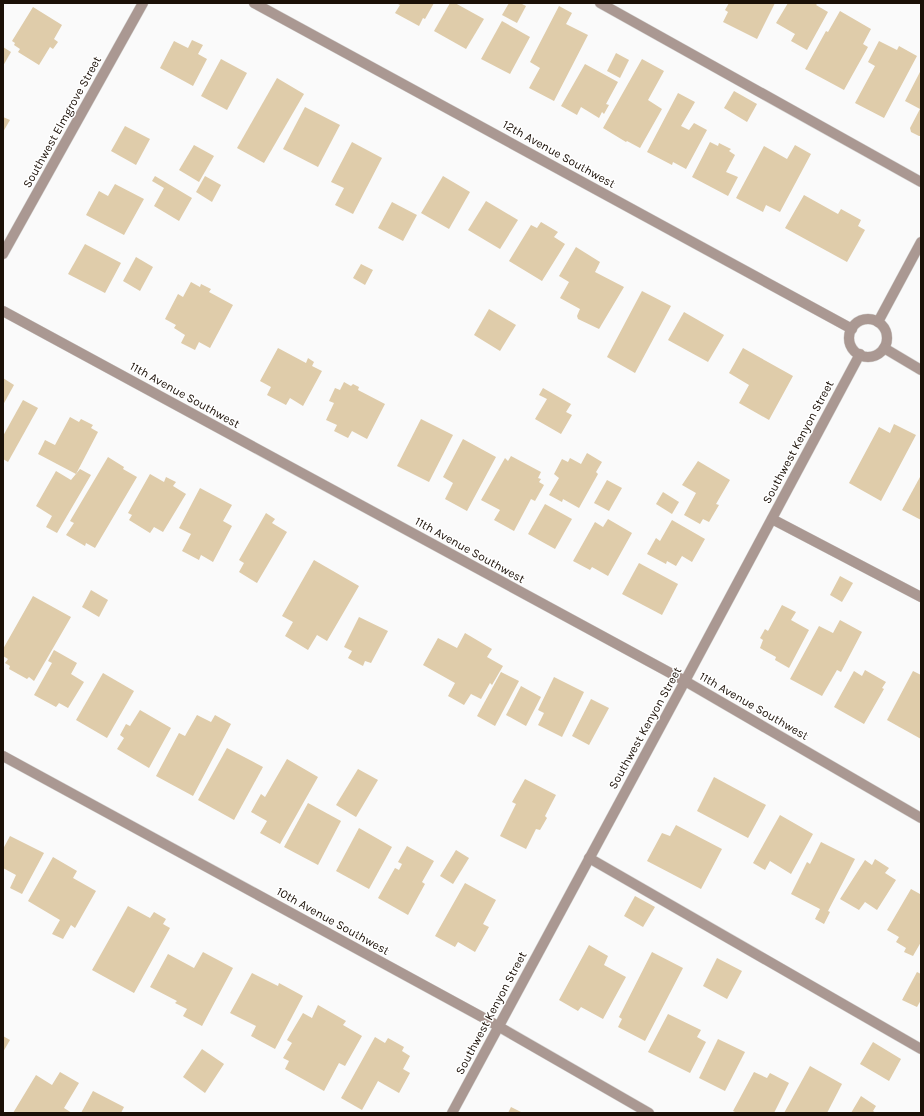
<svg xmlns="http://www.w3.org/2000/svg" width="924" height="1116" font-family="Karla,sans-serif">
<rect width="100%" height="100%" fill="#fafafa"/>
<g fill="#dfccaa">
<path d="M396,3H434L425,19L423,18L419,26L395,13L400,5Z"/>
<path d="M450,3H455L484,19L466,49L434,31Z"/>
<path d="M509,3H520L526,6L517,23L502,15Z"/>
<path d="M729,3H775L757,39L723,22L728,12L725,10Z"/>
<path d="M788,3H818L816,5L828,12L807,50L791,41L795,34L776,23Z"/>
<path d="M559,6L572,13L566,24L588,35L554,101L529,88L540,68L530,62Z"/>
<path d="M33,7L62,25L54,39L58,42L53,49L50,47L39,65L18,52L20,49L14,45L15,43L12,41Z"/>
<path d="M840,11L871,29L863,44L868,47L844,90L805,69L826,31L828,32Z"/>
<path d="M502,21L530,37L510,74L481,59Z"/>
<path d="M192,40L203,45L198,54L207,59L193,86L160,68L174,41L188,48Z"/>
<path d="M879,41L897,50L899,46L917,56L884,118L855,103L875,66L868,62Z"/>
<path d="M3,47L11,52L3,66Z"/>
<path d="M616,53L629,60L620,78L607,71Z"/>
<path d="M221,59L247,73L227,110L201,96Z"/>
<path d="M642,59L664,71L648,100L662,109L640,148L627,141L626,142L603,128Z"/>
<path d="M585,64L618,82L606,104L609,105L604,114L602,112L599,118L581,107L577,115L561,106Z"/>
<path d="M921,70V136H919L911,132L910,128L920,109L905,101Z"/>
<path d="M277,78L304,94L264,163L237,148Z"/>
<path d="M734,91L757,104L747,122L724,108Z"/>
<path d="M678,93L695,102L681,126L689,130L694,123L707,130L686,169L673,162L672,165L647,152Z"/>
<path d="M305,107L340,125L318,167L283,149Z"/>
<path d="M3,117L10,120L3,132Z"/>
<path d="M125,126L150,139L136,165L111,151Z"/>
<path d="M352,142L382,158L353,214L335,205L344,188L331,182Z"/>
<path d="M710,142L718,146L719,143L731,149L729,151L735,155L726,172L738,177L728,196L692,177Z"/>
<path d="M194,145L214,156L199,182L179,170Z"/>
<path d="M795,145L811,154L780,212L766,205L763,212L736,198L764,146L787,159Z"/>
<path d="M155,176L192,198L179,221L154,206L164,188L152,181Z"/>
<path d="M205,176L221,185L212,202L196,192Z"/>
<path d="M443,176L470,192L449,229L421,213Z"/>
<path d="M115,184L144,199L124,235L86,215L99,191L108,196Z"/>
<path d="M804,195L838,214L841,209L861,220L858,226L865,230L847,262L785,228Z"/>
<path d="M486,201L518,220L500,249L468,230Z"/>
<path d="M392,202L417,215L403,241L378,228Z"/>
<path d="M541,222L558,232L554,237L565,244L542,281L509,261L531,225L537,228Z"/>
<path d="M85,244L121,263L105,293L68,274Z"/>
<path d="M576,247L600,262L595,272L624,287L599,329L578,319L577,316L580,309L560,298L569,282L559,276Z"/>
<path d="M136,257L153,267L140,291L123,281Z"/>
<path d="M361,264L373,270L365,285L353,278Z"/>
<path d="M191,282L200,287L201,284L211,289L209,292L233,305L210,348L199,342L195,350L181,343L185,335L174,328L176,325L165,319L178,294L183,297Z"/>
<path d="M642,291L671,306L635,373L607,357Z"/>
<path d="M489,309L516,325L500,351L474,335Z"/>
<path d="M684,312L724,335L708,362L668,340Z"/>
<path d="M278,348L306,363L308,358L314,362L312,366L322,371L303,406L290,398L286,405L267,395L271,387L260,381Z"/>
<path d="M743,348L793,376L769,420L739,403L749,385L729,373Z"/>
<path d="M3,378L14,385L3,405Z"/>
<path d="M344,382L351,386L353,384L359,387L358,390L385,404L367,439L352,431L348,438L334,431L337,425L326,420L334,403L329,401L335,388L340,390Z"/>
<path d="M543,388L571,404L566,412L572,415L561,434L535,419L547,399L539,395Z"/>
<path d="M23,400L38,408L8,462L3,459V436Z"/>
<path d="M70,417L79,422L81,419L93,425L91,428L98,432L76,474L38,454L45,440L55,445Z"/>
<path d="M421,419L453,435L429,482L397,466Z"/>
<path d="M894,424L916,435L881,501L849,483L879,427L890,433Z"/>
<path d="M463,439L496,457L467,511L445,499L453,483L443,477Z"/>
<path d="M587,453L602,462L596,472L598,474L579,508L563,499L562,502L549,495L559,478L554,474L562,459L568,462L570,458L581,464Z"/>
<path d="M511,456L541,472L538,478L541,479L539,482L544,485L535,501L531,499L514,531L494,520L500,510L481,500L505,458L508,461Z"/>
<path d="M108,457L124,467L123,469L137,477L95,548L86,543L85,546L66,535L74,523L70,521Z"/>
<path d="M698,461L730,480L716,504L719,505L709,522L703,519L700,524L684,515L696,493L682,485Z"/>
<path d="M80,469L91,475L57,533L46,527L52,516L36,506L56,471L71,480Z"/>
<path d="M150,474L164,482L166,477L176,482L173,486L186,494L163,532L154,527L150,533L129,520L132,515L128,513Z"/>
<path d="M920,477L921,478V520L902,510Z"/>
<path d="M607,480L622,488L609,511L594,503Z"/>
<path d="M200,488L232,505L223,521L232,526L213,562L201,555L199,560L182,551L191,534L179,528Z"/>
<path d="M663,492L679,502L672,514L656,504Z"/>
<path d="M545,504L572,519L555,549L528,534Z"/>
<path d="M266,513L275,519L272,523L287,532L257,583L239,572L244,563L239,560Z"/>
<path d="M608,519L632,533L608,576L592,567L590,570L573,561L595,522L603,527Z"/>
<path d="M672,520L705,539L692,562L682,556L676,566L667,561L666,564L647,554L656,538L660,541Z"/>
<path d="M314,560L359,586L327,641L317,635L308,650L285,636L293,622L282,616Z"/>
<path d="M639,563L678,584L662,615L622,594Z"/>
<path d="M840,576L853,583L842,602L830,595Z"/>
<path d="M91,590L108,600L99,617L82,607Z"/>
<path d="M33,596L71,617L34,681L29,677L27,679L9,669L10,666L5,663L8,659L3,656V649Z"/>
<path d="M782,605L796,612L791,620L809,630L789,668L775,660L776,657L760,648L763,640L760,638L765,629L768,631Z"/>
<path d="M359,617L388,631L371,663L365,661L363,666L348,658L352,651L344,647Z"/>
<path d="M840,620L862,632L841,672L837,670L822,696L790,679L819,626L833,633Z"/>
<path d="M465,633L492,649L487,657L503,666L492,685L490,683L481,699L471,694L464,705L448,696L455,683L423,665L438,638L457,648Z"/>
<path d="M54,650L77,663L71,674L84,682L68,708L59,703L56,707L34,695L52,663L48,661Z"/>
<path d="M865,670L886,682L882,688L884,689L864,724L834,707L854,671L862,676Z"/>
<path d="M913,671L921,675V739L887,720Z"/>
<path d="M501,672L519,681L495,726L477,716Z"/>
<path d="M103,673L134,691L107,738L76,720Z"/>
<path d="M554,677L584,692L562,737L538,725L544,713L538,710Z"/>
<path d="M521,686L541,697L526,726L506,715Z"/>
<path d="M591,699L609,708L589,745L572,736Z"/>
<path d="M140,710L171,728L149,768L117,749L124,738L120,735L126,724L130,726Z"/>
<path d="M197,715L211,722L215,715L231,724L193,796L156,776L179,733L185,736Z"/>
<path d="M227,748L263,767L234,820L198,800Z"/>
<path d="M287,759L318,777L280,844L260,833L267,821L251,812L261,794L265,797Z"/>
<path d="M358,769L378,780L356,817L336,805Z"/>
<path d="M714,777L766,805L748,838L697,811Z"/>
<path d="M525,779L556,795L545,816L547,818L540,830L536,829L526,849L500,836L516,804L512,802Z"/>
<path d="M308,803L341,821L318,865L284,847Z"/>
<path d="M780,815L813,834L791,874L770,861L765,870L753,863Z"/>
<path d="M676,825L722,849L701,889L647,861L662,833L670,836Z"/>
<path d="M359,828L392,847L369,889L336,871Z"/>
<path d="M10,836L44,853L22,894L10,888L16,875L3,868V849Z"/>
<path d="M821,842L855,859L828,911L830,912L824,924L815,919L820,909L791,894L807,862L810,864Z"/>
<path d="M407,846L434,861L422,882L425,884L408,915L378,898L395,868L399,870L402,864L398,862Z"/>
<path d="M456,850L469,858L453,884L440,876Z"/>
<path d="M53,857L77,871L73,878L96,891L75,928L71,925L63,939L52,934L60,920L28,901Z"/>
<path d="M875,859L889,868L885,873L896,880L877,910L865,902L859,910L840,899L865,860L872,865Z"/>
<path d="M465,883L496,900L483,924L489,927L475,952L458,942L455,947L435,936Z"/>
<path d="M911,889L920,894L921,892V942L913,956L904,952L906,948L896,942L899,937L887,930Z"/>
<path d="M635,896L655,907L643,927L624,916Z"/>
<path d="M128,906L150,918L154,912L166,919L163,924L170,928L134,993L92,970Z"/>
<path d="M589,945L608,956L604,965L626,977L603,1019L581,1007L578,1011L559,1000Z"/>
<path d="M203,952L233,968L202,1026L183,1016L187,1009L175,1003L177,1001L150,987L168,954L194,968Z"/>
<path d="M652,952L683,968L645,1041L618,1027L622,1019L619,1017Z"/>
<path d="M717,958L742,971L727,999L703,986Z"/>
<path d="M917,972L921,974V1000L917,1007L902,1000Z"/>
<path d="M252,973L278,986L279,983L303,996L275,1049L251,1036L256,1026L230,1013Z"/>
<path d="M318,1005L346,1021L343,1025L362,1036L345,1066L339,1063L324,1091L285,1069L289,1061L283,1058L292,1043L287,1040L303,1013L312,1018Z"/>
<path d="M668,1014L701,1030L697,1037L706,1042L690,1073L648,1052Z"/>
<path d="M3,1036L10,1040L3,1052Z"/>
<path d="M375,1037L385,1043L388,1038L404,1047L402,1051L410,1056L403,1069L410,1073L399,1093L378,1081L362,1110L341,1098Z"/>
<path d="M718,1039L745,1052L725,1091L699,1078Z"/>
<path d="M873,1042L901,1059L889,1081L860,1064Z"/>
<path d="M202,1049L224,1064L205,1093L183,1077Z"/>
<path d="M810,1066L842,1084L827,1113H784Z"/>
<path d="M60,1072L79,1083L64,1108L72,1113H13L36,1075L52,1085Z"/>
<path d="M754,1072L767,1078L770,1073L789,1083L774,1113H737L733,1111Z"/>
<path d="M93,1091L124,1107L121,1113H81Z"/>
<path d="M861,1096L876,1106L873,1111L876,1113H851Z"/>
<path d="M511,1107L523,1113H508Z"/>
</g>
<g fill="none" stroke-linecap="round" stroke-linejoin="round">
<g stroke="#d6d5d3" stroke-width="11">
<g id="lane">
<path d="M600,3L921,182"/>
<path d="M772,519L921,597"/>
<path d="M589,858L921,1049"/>
</g>
</g>
<g stroke="#d6d5d3" stroke-width="11">
<g id="street">
<path d="M254,3L852,329"/>
<path d="M3,254L143,3"/>
<path d="M3,311L685,681L921,818"/>
<circle cx="868" cy="338" r="19"/>
<path d="M878,322L921,242"/>
<path d="M884,348L921,370"/>
<path d="M3,756L482,1017L649,1113"/>
<path d="M452,1113L685,681L860,354"/>
</g>
</g>
<use href="#lane" stroke="#aa9892" stroke-width="10"/>
<use href="#street" stroke="#aa9892" stroke-width="10"/>
</g>
<g text-anchor="middle" dominant-baseline="central" stroke-width="3" stroke-linejoin="round" paint-order="stroke">
<g font-size="12" fill="#1b1007" stroke="#fff">
<text transform="translate(62 122) rotate(-61)">Southwest Elmgrove Street</text>
<text transform="translate(559 154) rotate(29)">12th Avenue Southwest</text>
<text transform="translate(185 395) rotate(29)">11th Avenue Southwest</text>
<text transform="translate(798 442) rotate(-62)">Southwest Kenyon Street</text>
<text transform="translate(470 550) rotate(29)">11th Avenue Southwest</text>
<text transform="translate(754 706) rotate(30)">11th Avenue Southwest</text>
<text transform="translate(645 728) rotate(-61)">Southwest Kenyon Street</text>
<text transform="translate(333 921) rotate(29)">10th Avenue Southwest</text>
<text transform="translate(491 1013) rotate(-62)">Southwest Kenyon Street</text>
</g>
</g>
<rect width="924" height="1116" fill="none" stroke="#1b1007" stroke-width="8"/>
</svg>
